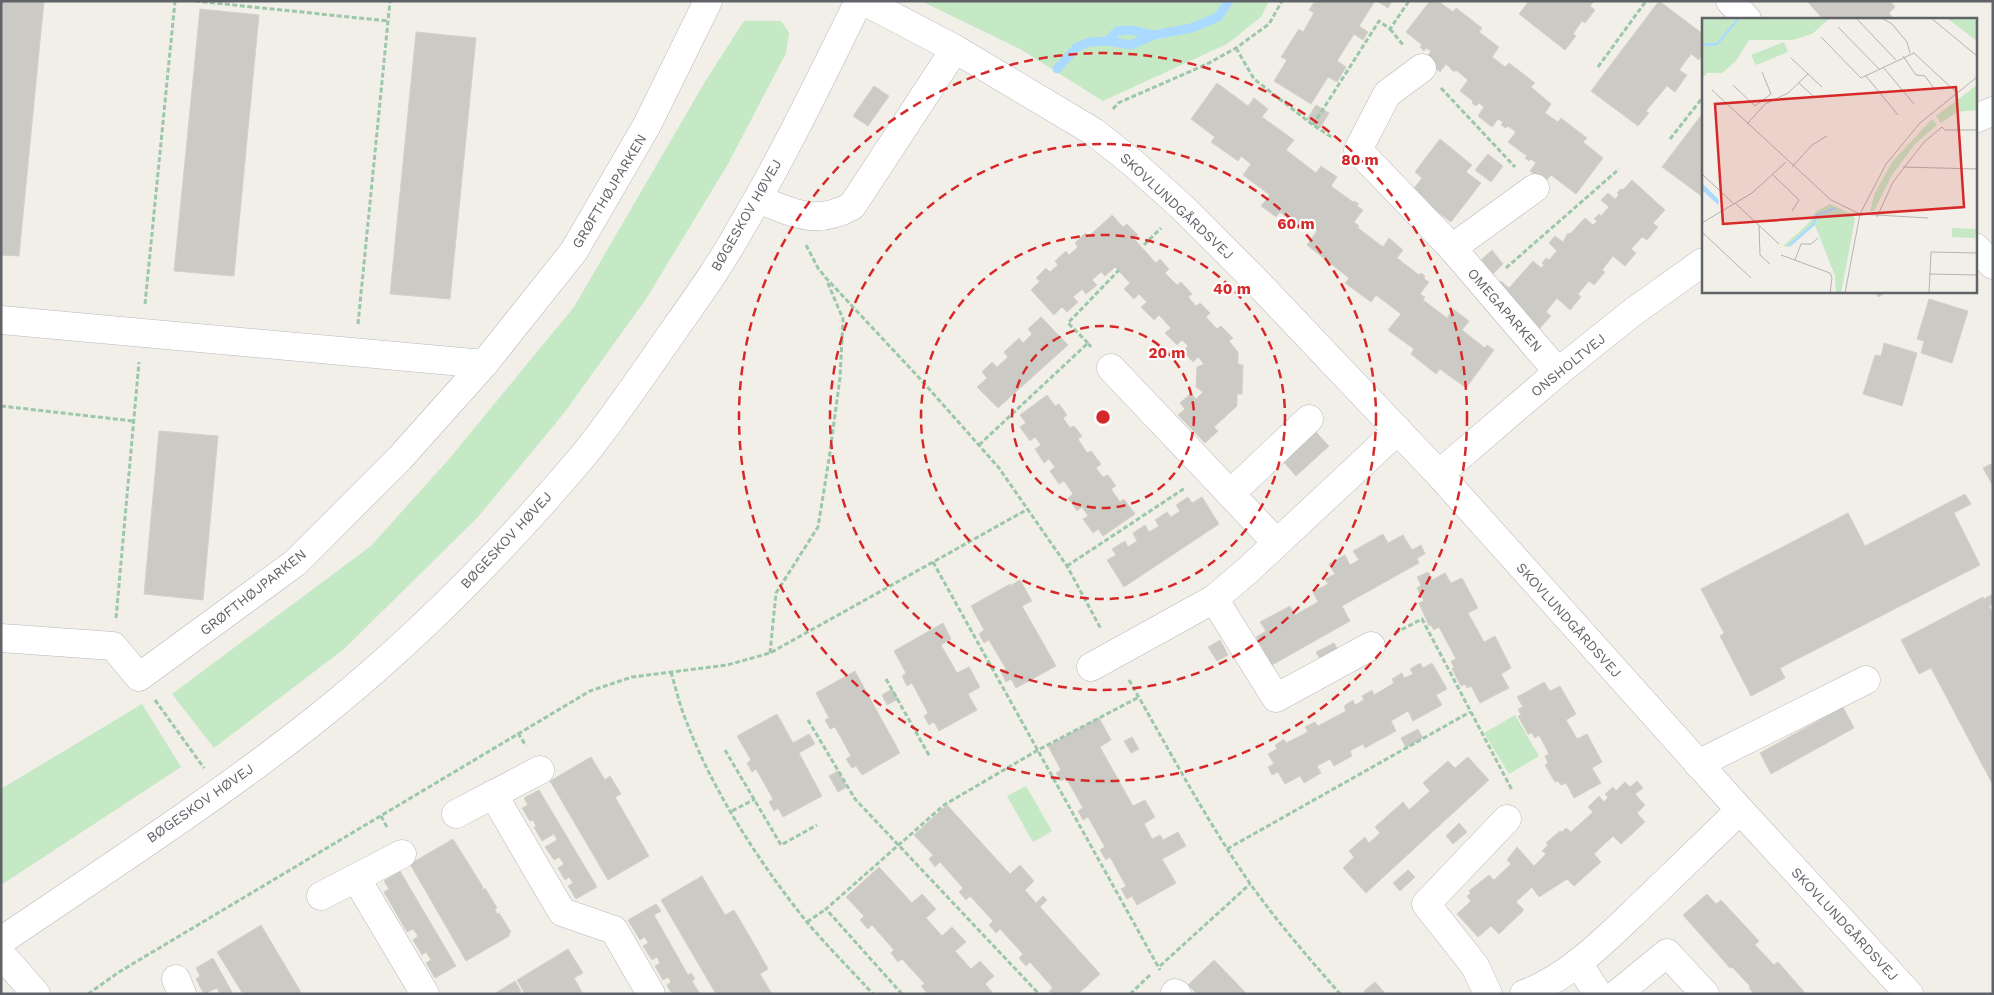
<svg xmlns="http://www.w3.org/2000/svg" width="1994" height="995" font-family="'Work Sans',sans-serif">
<rect width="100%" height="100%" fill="#f1efe8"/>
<g fill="#c5e8c5">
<path d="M921,1H1269L1261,17L1227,44L1103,101L1020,49Z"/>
<path d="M744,21H781L789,33L786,53L728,164L646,299L564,413L478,517L344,649L214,748L172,694L371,546L449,459L574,307L706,80Z"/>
<path d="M142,704L181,767L1,885V789Z"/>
<path d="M1515,715L1539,756L1509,774L1484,733Z"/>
<path d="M1026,786L1052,831L1033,842L1007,796Z"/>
</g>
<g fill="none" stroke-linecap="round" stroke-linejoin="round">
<g stroke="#aadaff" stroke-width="9">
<path d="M1108,41L1117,31L1131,30L1153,35"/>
<path d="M1057,69L1077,47L1089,42L1108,41L1131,45L1154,35L1191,28L1218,17L1229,1"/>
</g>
</g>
<g fill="#cccac5" stroke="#d6d1c6">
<path d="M1,1H44L19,256L1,255Z"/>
<path d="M1315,1H1375L1359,26L1368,32L1363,40L1354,34L1337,61L1346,67L1337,82L1328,77L1311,104L1274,81L1287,60L1281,57L1299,29L1303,32L1314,13L1309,10Z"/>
<path d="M1377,1H1392L1388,8Z"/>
<path d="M1430,1H1438L1453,12L1456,8L1482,28L1479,32L1499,47L1492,57L1505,67L1509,63L1535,83L1531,87L1551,104L1545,113L1558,122L1561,118L1587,138L1583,142L1603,158L1576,194L1551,175L1545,182L1530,171L1536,163L1531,159L1529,161L1525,158L1527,156L1508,142L1516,132L1508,126L1506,128L1501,125L1503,122L1498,119L1492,127L1478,116L1484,107L1479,103L1476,106L1472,103L1473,101L1460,91L1468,80L1456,70L1454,72L1446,64L1440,72L1425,60L1431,51L1426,48L1424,51L1420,47L1422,45L1406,32Z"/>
<path d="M1529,1H1594L1590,6L1595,10L1585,23L1582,21L1573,34L1576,36L1565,50L1519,14Z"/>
<path d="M1659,1L1703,34V54L1699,60L1691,54L1679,70L1687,75L1675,92L1667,86L1646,111L1649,113L1638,126L1591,91Z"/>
<path d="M1807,1H1878L1880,3L1882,1H1890L1895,7L1889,13L1894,19H1823Z"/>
<path d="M200,9L259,15L234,276L174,271Z"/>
<path d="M416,32L476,38L450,299L390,294Z"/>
<path d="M1217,83L1248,106L1254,98L1268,109L1262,117L1294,140L1286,150L1316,173L1321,166L1337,177L1331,186L1353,202L1354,201L1359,204L1357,206L1363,210L1354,222L1359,226L1358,228L1383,247L1389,238L1403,250L1397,258L1419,275L1421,273L1425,276L1424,279L1429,282L1420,294L1425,297L1423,300L1447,318L1453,309L1469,321L1462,330L1485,348L1487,345L1494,350L1466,388L1440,369L1436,374L1411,354L1414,349L1388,330L1401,314L1376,295L1371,302L1345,283L1349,278L1307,245L1317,231L1309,225L1305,230L1280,212L1276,217L1261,206L1270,195L1243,175L1251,164L1241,156L1238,161L1211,142L1215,137L1191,119Z"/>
<path d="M874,86L889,96L868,126L853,116Z"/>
<path d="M1316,105L1329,113L1320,128L1307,119Z"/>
<path d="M1703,113V197L1662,167Z"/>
<path d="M1440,139L1472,165L1466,172L1481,183L1451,222L1411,192L1422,178L1415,172Z"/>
<path d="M1488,154L1503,166L1491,182L1475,170Z"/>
<path d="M1632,180L1665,210L1653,223L1658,227L1647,240L1642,237L1631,249L1636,253L1625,266L1613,256L1602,270L1605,272L1594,285L1589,281L1578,294L1581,297L1570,310L1557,298L1546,312L1551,316L1539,329L1493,289L1501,281L1509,288L1533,261L1541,268L1544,265L1542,263L1546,258L1549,260L1557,251L1549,243L1555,236L1563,242L1568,233L1570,234L1585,218L1593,225L1597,221L1594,219L1599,214L1601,216L1609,207L1601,200L1608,193L1615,199L1619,195L1617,193L1621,189L1623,190Z"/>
<path d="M1112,215L1123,227L1127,224L1138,235L1134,239L1156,263L1160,259L1169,269L1165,273L1177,285L1181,282L1192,294L1188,297L1196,306L1200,303L1210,313L1206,317L1217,329L1221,326L1233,338L1229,341L1238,352V364L1243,365L1242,394H1237V406L1214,427L1218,431L1205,443L1178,415L1185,409L1180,403L1191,393L1196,399L1203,392L1196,387L1197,367L1204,364L1198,357L1193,362L1183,351L1188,346L1182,340L1177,345L1165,333L1171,328L1159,315L1154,320L1141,307L1147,302L1139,294L1134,299L1124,289L1130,283L1115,267L1105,276L1101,272L1092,280L1097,285L1086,294L1082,289L1073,297L1078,302L1067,312L1062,307L1054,315L1031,290L1040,281L1036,278L1046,268L1050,272L1058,265L1055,261L1066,251L1069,255L1078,247L1075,243L1085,233L1088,237Z"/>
<path d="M1492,250L1503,264L1492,275L1480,261Z"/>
<path d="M1875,291H1889L1878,297Z"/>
<path d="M1929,299L1968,311L1952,363L1921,353L1924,341L1917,339Z"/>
<path d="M1041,317L1068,345L998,408L977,387L987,378L982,372L992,362L997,367L1008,357L1004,352L1019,338L1023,343L1032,334L1028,329Z"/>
<path d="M1884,343L1917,353L1902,406L1863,394L1875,355L1881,356Z"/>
<path d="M1047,395L1055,406L1059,404L1067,415L1063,418L1070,428L1074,426L1082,436L1078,439L1087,453L1091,451L1101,464L1096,468L1103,477L1108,475L1116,486L1111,489L1120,502L1124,499L1135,514L1103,536L1098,529L1093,533L1083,519L1088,516L1082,507L1077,511L1068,498L1073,494L1064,481L1059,484L1050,471L1055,467L1049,459L1044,463L1035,449L1041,445L1035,437L1030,441L1020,427L1026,423L1020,415Z"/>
<path d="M1314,430L1329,446L1296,476L1281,459Z"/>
<path d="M159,431L218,436L203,600L144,594Z"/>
<path d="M1993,463V486L1983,468Z"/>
<path d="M1965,494L1971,504L1954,513L1980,565L1780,668L1785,678L1751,696L1720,636L1724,633L1701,589L1848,513L1865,546Z"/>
<path d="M1188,497L1192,503L1202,497L1219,524L1124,587L1107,560L1116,555L1112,549L1125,541L1128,547L1137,541L1133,533L1145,525L1149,532L1159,526L1155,520L1167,512L1171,517L1180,511L1176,505Z"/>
<path d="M1383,534L1388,543L1403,535L1412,550L1421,545L1425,554L1417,558L1419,563L1342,606L1350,621L1272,665L1256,637L1266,631L1260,622L1290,606L1295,615L1318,602L1313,592L1328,584L1325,579L1335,574L1329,564L1345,555L1350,565L1359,560L1353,551Z"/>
<path d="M1428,572L1432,580L1445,573L1451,583L1462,578L1478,608L1468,613L1484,642L1495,636L1511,668L1501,674L1509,688L1480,703L1471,686L1467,688L1465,684L1461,686L1452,669L1454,668L1451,661L1456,659L1439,627L1434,630L1431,625L1429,626L1419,603L1424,601L1417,588L1421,585L1417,577Z"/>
<path d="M1020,580L1032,601L1022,606L1056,666L1016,688L1011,679L1006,682L1001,672L1006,669L989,640L984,643L979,634L984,630L971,606L1010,584V586Z"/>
<path d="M1993,594V604L1989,606L1993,614V785L1931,668L1919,674L1901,640L1983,597L1984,599Z"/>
<path d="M943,623L951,639L941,645L957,673L969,667L980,687L968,694L977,710L939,731L934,722L929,725L924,716L928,713L912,683L907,686L902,676L906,673L894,651Z"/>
<path d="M1220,640L1228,655L1217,661L1208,647Z"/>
<path d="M1334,643L1340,653L1322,662L1316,652Z"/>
<path d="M1420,663L1423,668L1432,663L1447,689L1436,695L1442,705L1413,721L1408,711L1391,721L1396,731L1365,748L1363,744L1350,751L1352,756L1334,766L1330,759L1317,766L1321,773L1304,783L1300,776L1285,784L1278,772L1272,775L1268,767L1274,764L1268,754L1277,749L1275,745L1284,739L1286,743L1308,732L1305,727L1315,722L1318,726L1346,711L1344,706L1353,700L1355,705L1364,700L1362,696L1372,690L1374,695L1394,683L1392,679L1402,673L1404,678L1413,674L1410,669Z"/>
<path d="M855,671L900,753L862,775L856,766L852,768L846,759L851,756L835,727L830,729L825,720L829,718L816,693Z"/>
<path d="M1544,682L1550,691L1560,686L1576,714L1566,720L1573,732L1577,739L1587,734L1602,762L1592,768L1601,783L1574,798L1566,783L1561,785L1558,781L1555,782L1545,765L1548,763L1545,756L1549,754L1539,735L1535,738L1532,733L1528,734L1518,716L1521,715L1518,709L1523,707L1517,697Z"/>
<path d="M892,689L898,699L887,705L882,695Z"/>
<path d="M1843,707L1854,728L1771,774L1760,753Z"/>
<path d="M777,714L793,743L809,734L815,744L799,753L822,796L783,817L778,808L774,811L769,802L773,799L756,769L752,772L747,763L751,760L737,736Z"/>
<path d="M1099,718L1111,740L1100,747L1133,806L1145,800L1155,817L1144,824L1152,839L1160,835L1163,840L1178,832L1186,846L1162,859L1176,883L1137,905L1132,896L1127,899L1121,889L1126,886L1110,857L1106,860L1100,850L1105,847L1088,817L1083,820L1078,811L1083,808L1066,778L1061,781L1056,773L1061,770L1048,746Z"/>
<path d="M1418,729L1423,738L1406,748L1401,738Z"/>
<path d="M1132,737L1139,749L1131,753L1124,741Z"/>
<path d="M591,757L605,780L610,776L621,794L615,797L649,856L608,880L550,781Z"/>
<path d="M1468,757L1489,780L1366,893L1343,868L1354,857L1349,851L1365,837L1369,843L1380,833L1375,827L1403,802L1409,810L1430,791L1423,783L1448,761L1455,768Z"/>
<path d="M838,771L847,787L838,792L829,776Z"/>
<path d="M1637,781L1643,788L1635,794L1645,805L1637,813L1645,822L1621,844L1613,836L1594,854L1601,862L1574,886L1567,879L1539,897L1532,887L1516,902L1524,910L1499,934L1491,926L1478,937L1457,914L1471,901L1467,896L1471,893L1469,891L1489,875L1494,880L1511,864L1507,860L1517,847L1534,866L1546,854L1542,851L1548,845L1546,843L1560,831L1562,832L1566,828L1571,832L1593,812L1588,807L1599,796L1604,802L1608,797L1605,794L1613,787L1616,791L1625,782L1630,787Z"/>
<path d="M539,790L597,887L576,899L568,886L573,883L569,877L565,880L558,868L564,864L559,857L554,860L545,847L557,840L554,834L542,841L534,827L536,826L533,820L530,821L522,808L528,805L524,798Z"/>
<path d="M947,805L1010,874L1020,865L1034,881L1025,890L1036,903L1043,896L1047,900L1040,907L1100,974L1078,994H1051L1049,991L1053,988L1030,962L1026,966L1019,958L1023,954L1000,929L996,933L989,925L993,921L970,896L966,900L959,892L963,888L940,862L935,867L929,859L933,855L914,835Z"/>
<path d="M1459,823L1467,832L1453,844L1446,836Z"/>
<path d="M453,839L483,887L482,888L483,890L485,888L497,908L495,909L497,914L499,913L511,932L509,933V936L466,961L410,864Z"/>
<path d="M879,867L912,903L922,894L936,909L926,918L942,936L952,927L966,942L955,951L971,969L980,961L994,976L985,984L994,994H934L932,992L928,994L921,986L925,984L902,959L898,962L891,953L894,950L872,925L868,929L860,920L864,916L846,897Z"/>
<path d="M1408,870L1415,877L1400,891L1393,883Z"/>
<path d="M400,871L456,966L435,978L426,963L431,960L426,952L422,955L413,940L418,936L413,929L407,932L384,892L389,889L384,881Z"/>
<path d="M702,876L725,915L734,910L757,949L768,969L760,974L772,994H716L661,900Z"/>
<path d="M1707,894L1716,904L1721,900L1759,941L1755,945L1774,965L1778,962L1806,994H1754L1749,988L1750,986L1732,967L1730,968L1683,915Z"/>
<path d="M656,904L661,911L654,915L688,975L691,973L695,979L692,981L700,994H672L667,985L671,982L668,977L663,980L655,966L660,963L657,957L652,960L643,946L648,943L645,937L640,940L628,920Z"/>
<path d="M261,925L302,994H243L217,952Z"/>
<path d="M568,949L583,973L574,978L583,994H525L517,980Z"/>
<path d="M213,958L233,994H220L217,988L204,994L196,979L200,976L196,968Z"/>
<path d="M1214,960L1247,994H1197L1188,985Z"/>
<path d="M515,981L521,991L517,994H494Z"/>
<path d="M1375,982L1386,994H1367L1364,991Z"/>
</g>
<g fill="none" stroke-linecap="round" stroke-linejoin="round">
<g stroke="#b5b8bc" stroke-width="29">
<g id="minor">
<path d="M864,1L955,49L1094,132L1133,163L1182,207L1253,278L1439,474L1740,810L1909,994"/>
<path d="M1730,1L1747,19"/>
<path d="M1422,68L1387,94L1358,150L1452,248L1558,372"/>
<path d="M1975,119L1993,111"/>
<path d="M758,199C793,213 816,226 852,206L955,49"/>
<path d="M1975,247L1993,265"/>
<path d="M1452,248L1535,188"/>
<path d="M1,320L484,364"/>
<path d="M1111,368L1277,543"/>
<path d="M1439,474L1558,372L1633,312L1703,262"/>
<path d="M1230,494L1309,419"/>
<path d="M1214,599L1276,698L1371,646"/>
<path d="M1,638L113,646L139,677L295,563L400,458L484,364L574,251L647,125L708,1"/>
<path d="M1091,667L1214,599L1247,571L1398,430"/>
<path d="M1698,764L1866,680"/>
<path d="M493,794L562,912L614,930L651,994"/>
<path d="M456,814L540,770"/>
<path d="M356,878L425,994"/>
<path d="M321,896L402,854"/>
<path d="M1,941C105,870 211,802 310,724C410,645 501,553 583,456C613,419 640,379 667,340C693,303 720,266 742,226C785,153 821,77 859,1"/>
<path d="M1,954L36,994"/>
<path d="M1578,963L1598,994"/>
<path d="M176,979L182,994"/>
<path d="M1175,993L1177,994"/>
<path d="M1488,994L1475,966L1426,904L1507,819"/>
<path d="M1524,994C1571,977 1611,934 1647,900C1678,870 1709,840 1740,810"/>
<path d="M1617,994L1667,953L1705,994"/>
</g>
</g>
<g stroke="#9cc7a9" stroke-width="3" stroke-dasharray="5 2.5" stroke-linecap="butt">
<path d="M195,1L388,21"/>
<path d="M1390,29L1404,46"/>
<path d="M1236,48L1254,79L1313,125L1333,138"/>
<path d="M1598,67L1646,1"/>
<path d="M1441,88L1515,167"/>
<path d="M1113,109L1118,103L1207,64L1236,48L1269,24L1282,1"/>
<path d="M1313,125L1379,21L1390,29L1409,1"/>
<path d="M1670,139L1703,97"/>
<path d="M806,245L818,268L826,278L923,382L999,468L1067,566L1101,629"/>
<path d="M1144,245L1161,228"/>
<path d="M1506,268L1619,169"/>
<path d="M145,304L175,1"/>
<path d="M358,324L390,1"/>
<path d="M1088,343L1068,323L1119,270"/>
<path d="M1,406L133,421"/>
<path d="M979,445L1088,343L1091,347"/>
<path d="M933,562L1160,970"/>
<path d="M1067,566L1185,488"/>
<path d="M116,618L139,362"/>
<path d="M1395,633L1422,619L1512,790"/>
<path d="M770,653L776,593L818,527L829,459L840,378L843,319L827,281"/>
<path d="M671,672C676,689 680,707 687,723C714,793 759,862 806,921C827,946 851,970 873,994"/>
<path d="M886,679L930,757"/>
<path d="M1129,680C1168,748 1205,818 1249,882C1277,922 1309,958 1340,994"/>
<path d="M155,700L204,768"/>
<path d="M808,720L855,799L1039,994"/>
<path d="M518,733L526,746"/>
<path d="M725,750L781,845L817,825"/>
<path d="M732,811L755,799"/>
<path d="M381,816L388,829"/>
<path d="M1227,849L1470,712"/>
<path d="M807,922L826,909"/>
<path d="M1160,966L1250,884"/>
<path d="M88,994L119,972L590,691L632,677L727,665L770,653L1028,509"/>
<path d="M902,994L826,909L944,805L1038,750L1139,697"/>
<path d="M1130,994L1150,975"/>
</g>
<use href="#minor" stroke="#fff" stroke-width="28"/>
</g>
<g fill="none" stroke="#d62828" stroke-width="2.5" stroke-dasharray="9 6">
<circle cx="1103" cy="417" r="91"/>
<circle cx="1103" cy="417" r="182"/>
<circle cx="1103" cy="417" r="273"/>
<circle cx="1103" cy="417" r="364"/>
</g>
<g text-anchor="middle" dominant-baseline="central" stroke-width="4.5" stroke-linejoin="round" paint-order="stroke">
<g font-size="14" fill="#5f6368" stroke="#fff">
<text transform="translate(609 191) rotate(-59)">GRØFTHØJPARKEN</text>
<text transform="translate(1177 206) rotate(43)">SKOVLUNDGÅRDSVEJ</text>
<text transform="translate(746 215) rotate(-60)">BØGESKOV HØVEJ</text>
<text transform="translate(1505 310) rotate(49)">OMEGAPARKEN</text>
<text transform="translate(1568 365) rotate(-39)">ONSHOLTVEJ</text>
<text transform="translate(506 540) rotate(-47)">BØGESKOV HØVEJ</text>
<text transform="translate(253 592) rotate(-38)">GRØFTHØJPARKEN</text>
<text transform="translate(1569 620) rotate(48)">SKOVLUNDGÅRDSVEJ</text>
<text transform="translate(200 803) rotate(-35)">BØGESKOV HØVEJ</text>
<text transform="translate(1845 924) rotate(47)">SKOVLUNDGÅRDSVEJ</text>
</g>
</g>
<g transform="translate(1702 18)">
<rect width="275" height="275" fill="#f1efe8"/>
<path d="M0,0H128L110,16L90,22H47L34,43L20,55H5L0,61ZM245,0H275V23L246,1ZM82,24L86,34L54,47L49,37ZM275,67V92L255,94L239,105L234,98ZM230,101L235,107L213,126L190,157L172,193H168L173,175L190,144ZM128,186L151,197L153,201L139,275H134L133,258L113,207L86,229L81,228L105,207L114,194ZM250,210L274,211L273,220L250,219Z" fill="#c5e8c5"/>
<path d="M0,165L17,182L16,187L0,172Z" fill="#aadaff"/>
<path fill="none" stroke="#aadaff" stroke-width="2.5" d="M0,27L15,26L37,0M87,228L111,207L115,197L134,190"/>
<path fill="none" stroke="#b3b3b1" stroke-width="1" d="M154,0L194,42M180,0L190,6L205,24L208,35M229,0L275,38M136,9L177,51M119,19L159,60L212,35L255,75M201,38L214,57L223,58L233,72M89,40L120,69M181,49L212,86M164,58L196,97M97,65L112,79M31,67L53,88L69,76L60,54M10,72L129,182L158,196L226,200M45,106L63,86L86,75L106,56M90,149L110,127L125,118M201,149L275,151M0,156L32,186M71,157L97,182L90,193M33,185L77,226M175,199L191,164L222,124L240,109L243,112H275M0,205L50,175L84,144M57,207L58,237L68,246M0,214L49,260M79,237L128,255L130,260L128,275M93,242L99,226H109L116,220M228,256L275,257M143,275L158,196L184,146L218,105L275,59M227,275L229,234L275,235"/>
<path fill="#d62828" fill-opacity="0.15" stroke="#d62828" stroke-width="2.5" d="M254,69L262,189L21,206L13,86Z"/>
<rect width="275" height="275" fill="none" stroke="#5f6368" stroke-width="2.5"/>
</g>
<circle cx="1103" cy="417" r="8" fill="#d62828" stroke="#fff" stroke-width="2.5"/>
<g font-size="15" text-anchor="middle" font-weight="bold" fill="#d62828" stroke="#fff" stroke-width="4.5" stroke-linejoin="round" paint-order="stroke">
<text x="1360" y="165">80 m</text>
<text x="1296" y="229">60 m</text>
<text x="1232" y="294">40 m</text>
<text x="1167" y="358">20 m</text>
</g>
<rect width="1994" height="995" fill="none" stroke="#5f6368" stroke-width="5"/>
</svg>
